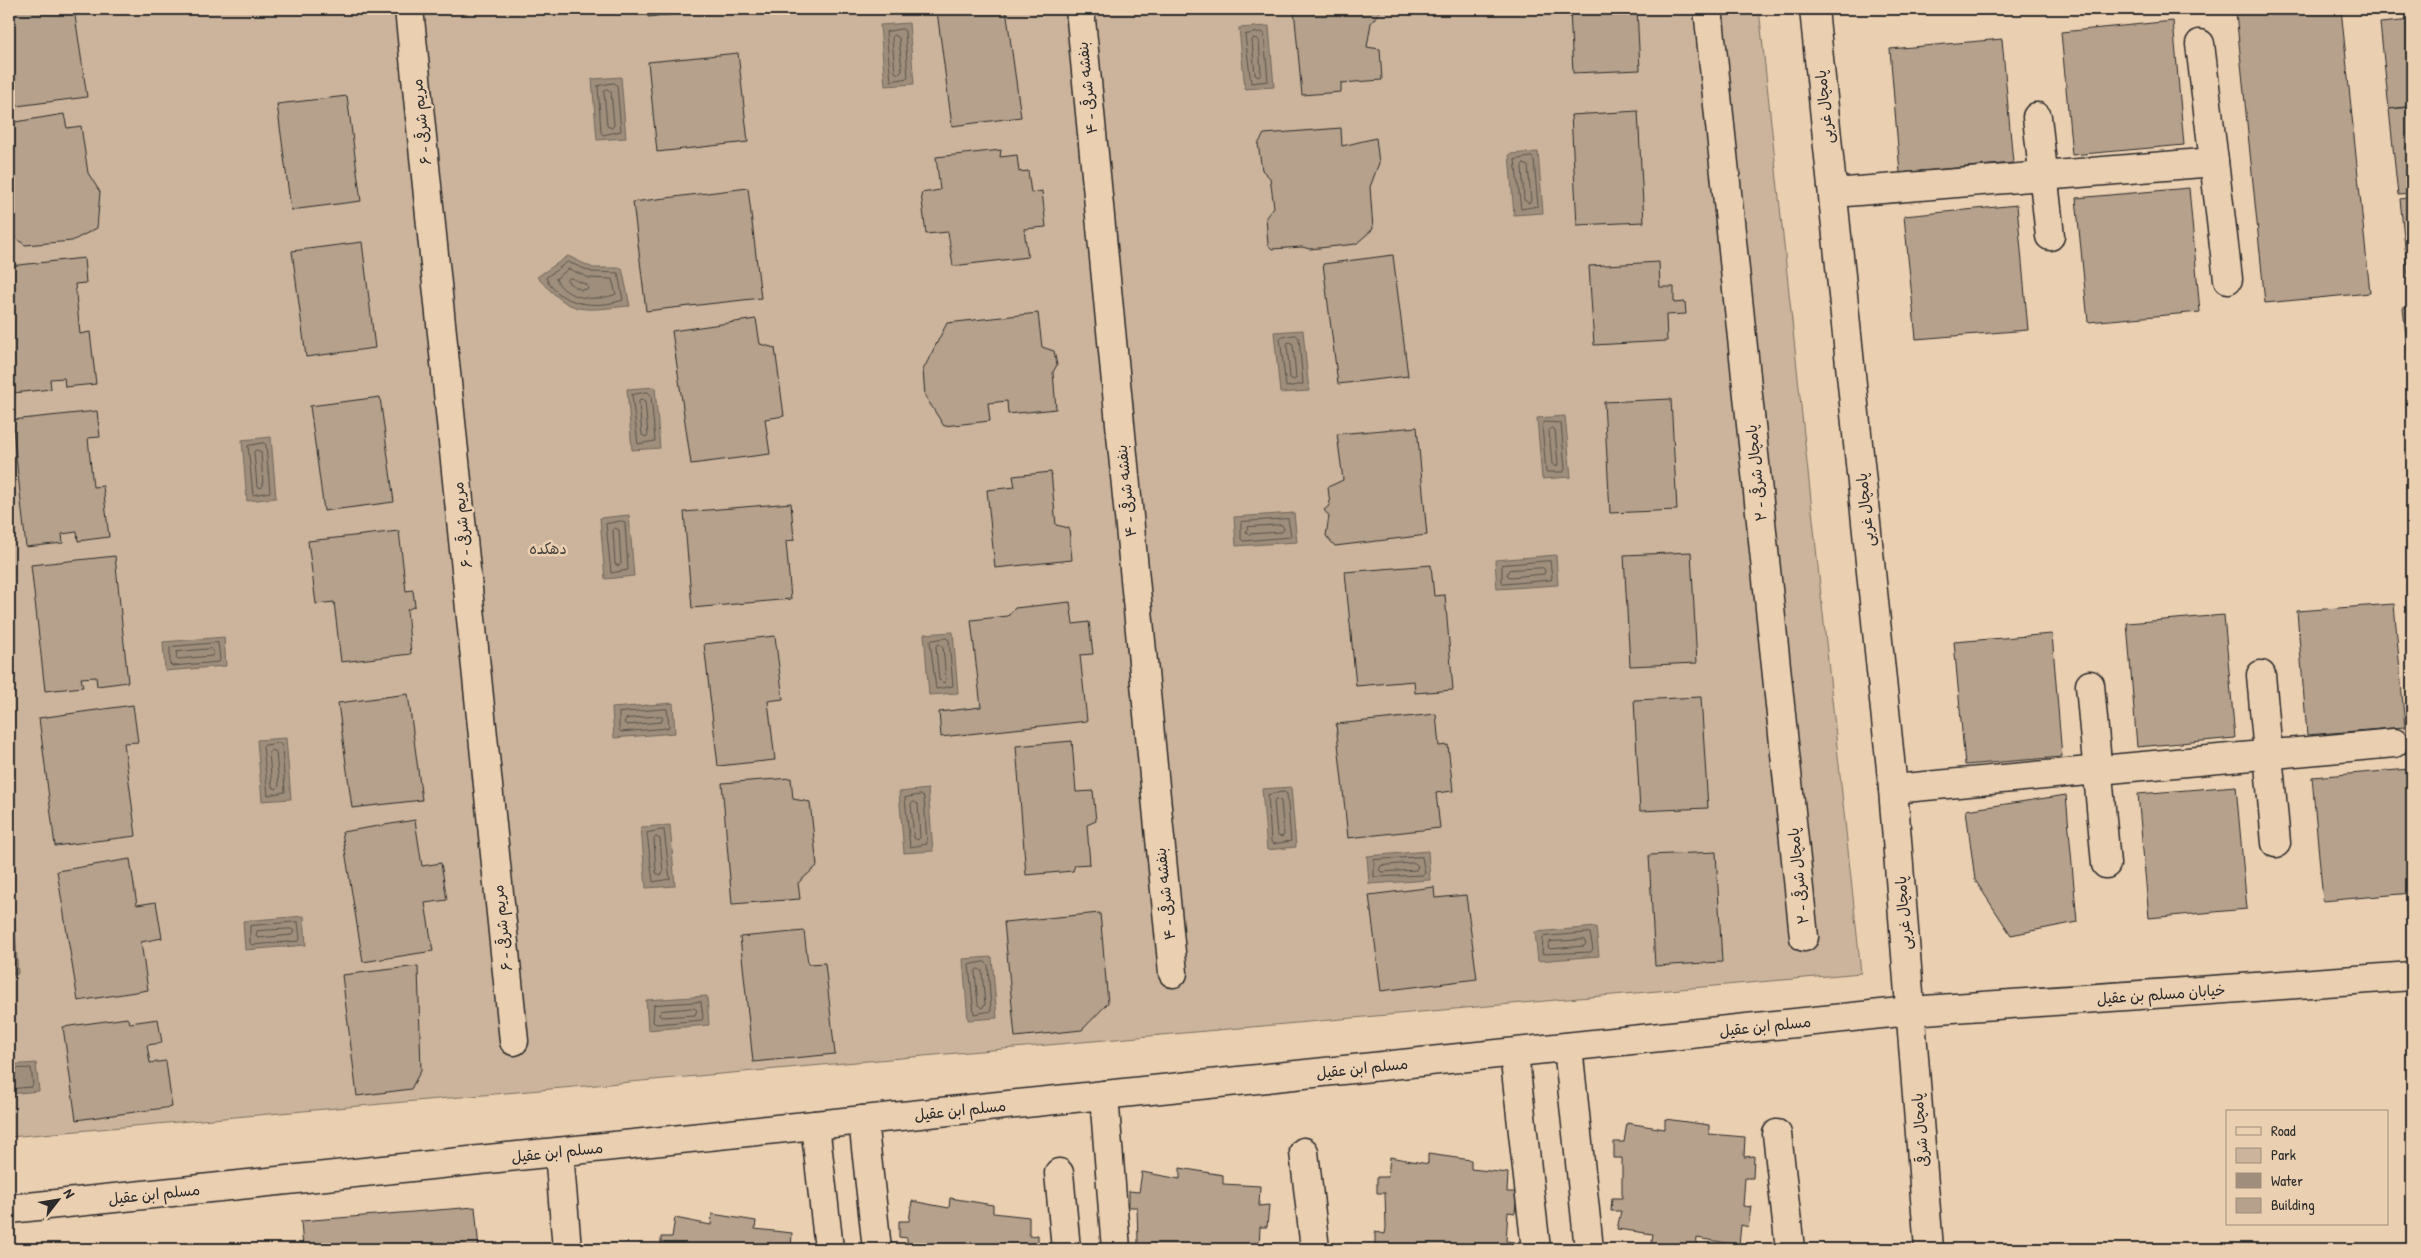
<svg xmlns="http://www.w3.org/2000/svg" width="2421" height="1258" font-family="'Patrick Hand','Playpen Sans Arabic',sans-serif">
<rect width="100%" height="100%" fill="#eacfb1"/>
<filter id="ink" filterUnits="userSpaceOnUse"><feTurbulence type="fractalNoise" baseFrequency=".02" numOctaves="2"/><feDisplacementMap in="SourceGraphic" scale="10" xChannelSelector="R" yChannelSelector="G"/><feConvolveMatrix kernelMatrix="1 2 1 2 8 2 1 2 1" color-interpolation-filters="sRGB"/></filter>
<g filter="url(#ink)">
<path fill="#cbb49b" stroke="#7b7063" d="M9,9H1759L1861,973L9,1137Z"/>
<g fill="#9f8e7c" stroke="#71665c">
<path d="M909,23L914,84L885,86L880,25Z"/>
<path d="M1269,26L1274,87L1245,89L1239,28Z"/>
<path d="M621,77L626,138L597,140L592,79Z"/>
<path d="M1538,152L1543,213L1514,215L1509,154Z"/>
<path d="M568,256L593,268H622L630,306C580,310 574,317 537,277Z"/>
<path d="M1303,330L1309,391L1280,393L1274,332Z"/>
<path d="M655,387L660,448L632,450L627,389Z"/>
<path d="M1565,416L1571,477L1542,479L1537,418Z"/>
<path d="M271,437L276,498L247,501L242,440Z"/>
<path d="M1294,513L1297,542L1236,546L1234,517Z"/>
<path d="M629,515L634,576L605,579L600,518Z"/>
<path d="M1556,555L1558,585L1497,589L1495,560Z"/>
<path d="M953,632L958,693L929,695L924,634Z"/>
<path d="M224,637L226,666L165,671L163,642Z"/>
<path d="M673,703L675,733L614,738L612,708Z"/>
<path d="M286,738L291,799L262,801L257,740Z"/>
<path d="M1291,787L1296,847L1267,850L1262,789Z"/>
<path d="M928,789L933,851L904,853L899,792Z"/>
<path d="M670,825L675,886L646,888L641,827Z"/>
<path d="M1428,851L1430,880L1369,884L1367,856Z"/>
<path d="M9,914H14L18,974L9,975Z"/>
<path d="M304,916L306,945L245,950L243,921Z"/>
<path d="M1596,927L1599,956L1538,961L1535,932Z"/>
<path d="M992,957L997,1018L968,1020L963,959Z"/>
<path d="M707,996L709,1025L648,1030L646,1000Z"/>
<path d="M36,1063L39,1091L9,1094V1065Z"/>
</g>
<g fill="none" stroke-linecap="round" stroke-linejoin="round">
<g stroke="#59534b" stroke-width="1">
<path d="M902,29L905,31L908,78L891,81L886,32Z"/>
<path d="M1262,32L1264,34L1268,81L1251,83L1245,35Z"/>
<path d="M895,35L899,38L902,71L899,74L895,72L892,38Z"/>
<path d="M1254,38L1259,40L1261,74L1259,77L1255,75L1252,41Z"/>
<path d="M614,83L617,85L621,131L603,135L601,132L598,86Z"/>
<path d="M607,89L611,92L614,125L612,128L607,126L604,92Z"/>
<path d="M1532,157L1534,160L1538,206L1521,209L1515,160Z"/>
<path d="M1524,164L1528,166L1531,200L1529,203L1524,200L1522,167Z"/>
<path d="M568,262L592,272L618,273L623,300C597,309 559,306 546,278Z"/>
<path d="M569,269L589,278L612,279L616,294C597,302 565,300 556,279Z"/>
<path d="M571,278L587,285L588,289L581,290L569,283L567,280Z"/>
<path d="M1296,335L1299,338L1303,384L1286,387L1280,338Z"/>
<path d="M1289,342L1293,344L1296,378L1294,380L1290,378L1287,345Z"/>
<path d="M648,392L651,395L655,441L638,444L632,395Z"/>
<path d="M641,399L645,401L648,435L646,437L642,435L639,402Z"/>
<path d="M1545,422L1561,423L1565,470L1563,472H1546L1542,425Z"/>
<path d="M1552,428L1555,430L1558,464L1556,467L1552,464L1549,431Z"/>
<path d="M264,443L266,445L270,492L253,495L248,446Z"/>
<path d="M257,450L261,452L263,486L261,488L257,486L254,452Z"/>
<path d="M1288,519L1291,535L1290,537L1243,541L1241,539V522Z"/>
<path d="M622,521L625,523L628,570L611,573L606,524Z"/>
<path d="M1282,525L1284,529L1282,532L1249,534L1246,532L1248,527Z"/>
<path d="M615,528L619,530L621,564L619,566L615,564L613,530Z"/>
<path d="M1550,561L1552,577L1551,580L1504,584L1502,582V565Z"/>
<path d="M1543,568L1545,570L1544,574L1510,577L1507,575L1509,570Z"/>
<path d="M946,638L949,640L953,686L936,689L930,641Z"/>
<path d="M218,643L220,659L219,662L172,666L170,664V647Z"/>
<path d="M939,644L943,647L946,680L944,683L939,680L936,647Z"/>
<path d="M211,649L214,652L212,656L178,659L176,657L177,652Z"/>
<path d="M667,709L669,726L668,728L621,732L619,730V713Z"/>
<path d="M660,716L663,718L661,722L627,725L624,723L626,719Z"/>
<path d="M279,743L282,746L285,792L268,795L263,746Z"/>
<path d="M272,750L276,752L279,786L276,789L272,787L269,753Z"/>
<path d="M1284,792L1287,794L1291,841L1273,844L1271,842L1268,795Z"/>
<path d="M921,795L924,797L927,844L910,847L905,798Z"/>
<path d="M1277,799L1281,801L1284,835L1282,837L1277,835L1274,801Z"/>
<path d="M914,802L918,804L920,838L918,840L914,838L911,804Z"/>
<path d="M664,830L670,879L653,882L647,833Z"/>
<path d="M656,837L660,839L663,873L661,875L656,873L654,839Z"/>
<path d="M1422,857L1425,873L1423,875L1374,877V860Z"/>
<path d="M1415,863L1418,866L1416,870L1382,872L1379,870L1381,866Z"/>
<path d="M9,919L13,967L9,970"/>
<path d="M298,922L300,938L299,941L252,945L250,943V926Z"/>
<path d="M291,929L294,931L292,935L258,938L256,936L257,931Z"/>
<path d="M1590,933L1593,949L1591,952L1542,954L1543,937Z"/>
<path d="M1584,940L1586,944L1584,946L1550,949L1548,947L1550,942Z"/>
<path d="M985,962L988,965L991,1011L974,1014L969,965Z"/>
<path d="M978,969L982,971L985,1005L982,1008L978,1005L975,972Z"/>
<path d="M701,1002L703,1018L702,1020L656,1024L653,1022L654,1005Z"/>
<path d="M694,1008L697,1010L695,1015L661,1017L659,1015L661,1011Z"/>
<path d="M9,1069L31,1068L33,1085L31,1087L9,1089"/>
</g>
</g>
<g fill="#b5a18c" stroke="#2b2b2b">
<path d="M9,9H74L87,97L9,107Z"/>
<path d="M648,9H717V10L648,17Z"/>
<path d="M957,9H1006L1021,117L952,126L937,11Z"/>
<path d="M1294,9H1382L1371,23L1367,47L1380,49L1382,80L1341,83V92L1302,95Z"/>
<path d="M1570,9H1637L1640,70L1573,73Z"/>
<path d="M2276,9H2341L2370,293L2265,303L2236,13Z"/>
<path d="M2412,20V106L2389,109L2380,23Z"/>
<path d="M2173,21L2184,145L2072,155L2061,32Z"/>
<path d="M2002,39L2013,163L1900,173L1890,49Z"/>
<path d="M738,53L748,142L657,152L648,62Z"/>
<path d="M347,96L361,201L291,210L277,104Z"/>
<path d="M2412,107V194L2398,195L2389,109Z"/>
<path d="M1638,111L1644,222L1577,225L1571,115Z"/>
<path d="M64,114L67,128L81,126L88,173L100,192L97,228L72,241L25,245L9,233V123Z"/>
<path d="M1341,128L1342,146L1376,138L1379,163L1370,187L1373,229L1356,244L1310,249L1302,247L1272,249L1268,245L1266,217L1274,207L1270,178L1262,170L1258,144L1264,134Z"/>
<path d="M1001,150L1000,157L1017,155L1019,172L1028,171L1031,193L1042,191L1046,227L1024,229L1028,257L953,266L948,232L926,234L921,193L940,190L936,157Z"/>
<path d="M748,188L761,298L646,311L633,202Z"/>
<path d="M2189,188L2200,312L2088,322L2076,198Z"/>
<path d="M2412,197V285H2409L2400,199Z"/>
<path d="M2017,205L2028,330L1916,339L1904,216Z"/>
<path d="M362,242L375,348L306,357L292,251Z"/>
<path d="M1393,255L1408,376L1338,384L1323,264Z"/>
<path d="M84,258L86,283L75,284L80,334L90,332L96,384L65,387L64,378L50,379L51,389L13,393L9,352V266Z"/>
<path d="M1659,262L1660,287H1674V303L1685,302L1686,314L1666,315L1667,341L1594,345L1589,266Z"/>
<path d="M2412,307V394L2403,308Z"/>
<path d="M1038,313L1042,347L1054,351L1057,365L1053,372L1056,409L1008,414L1007,401L988,403L990,421L944,426L925,396L923,370L947,323Z"/>
<path d="M756,319L760,344L775,348L784,416L765,419L770,454L691,464L672,331Z"/>
<path d="M380,397L394,502L324,511L310,406Z"/>
<path d="M1671,399L1677,510L1610,513L1604,402Z"/>
<path d="M97,411L100,437L88,438L93,487L103,486L109,537L78,541L77,532L62,534L63,543L26,547L12,420Z"/>
<path d="M1417,427L1427,535L1335,546L1326,536L1329,516L1324,510L1330,505L1328,487L1343,480L1337,434Z"/>
<path d="M1051,472L1056,525L1069,528L1072,560L995,568L987,490L1015,487L1013,476Z"/>
<path d="M791,503L794,540L786,541L791,599L692,608L684,512Z"/>
<path d="M399,531L406,591L413,590L415,606L407,610L411,654L341,662L334,602L316,604L308,541Z"/>
<path d="M1691,552L1697,663L1630,666L1624,555Z"/>
<path d="M115,556L128,682L97,686L96,677L81,678L83,687L45,691L31,565Z"/>
<path d="M1431,565L1434,596L1445,595L1453,690L1415,693L1414,681L1356,686L1345,572Z"/>
<path d="M1070,602L1073,624L1089,622L1093,654L1080,655L1087,721L941,737L939,712L981,707L971,620L1008,616L1015,608Z"/>
<path d="M2394,604L2405,727L2307,735L2297,611Z"/>
<path d="M2224,615L2235,738L2137,747L2127,623Z"/>
<path d="M2052,634L2062,757L1965,765L1954,642Z"/>
<path d="M775,636L783,699L768,701L775,760L718,766L704,644Z"/>
<path d="M408,694L422,800L352,808L338,703Z"/>
<path d="M1701,697L1708,808L1640,811L1634,700Z"/>
<path d="M133,705L138,742L124,743L136,836L55,846L39,718Z"/>
<path d="M1436,714L1439,746L1448,745L1453,791L1436,793L1440,828L1348,838L1336,724Z"/>
<path d="M1072,741L1076,792L1093,791L1096,821L1087,825L1090,864L1075,865L1073,871L1026,875L1016,746Z"/>
<path d="M2410,769L2412,796V893L2323,901L2312,777Z"/>
<path d="M791,778L793,799L810,802L817,866L798,883L800,899L732,904L722,783Z"/>
<path d="M2236,786L2247,909L2149,918L2138,794Z"/>
<path d="M2066,795L2077,922L2011,935L1975,880L1966,810Z"/>
<path d="M415,820L422,866L441,863L447,900L425,903L433,951L363,962L342,832Z"/>
<path d="M1716,852L1722,962L1655,966L1649,855Z"/>
<path d="M130,859L137,905L156,902L162,938L141,942L148,990L78,1001L57,871Z"/>
<path d="M1434,887L1435,898L1466,895L1477,979L1381,991L1369,895Z"/>
<path d="M1100,913L1108,1003L1082,1030L1015,1037L1004,922Z"/>
<path d="M804,931L808,964L825,963L835,1054L753,1062L740,937Z"/>
<path d="M418,966L421,1070L411,1089L357,1096L342,975Z"/>
<path d="M127,1018L130,1023L158,1019L162,1043L147,1045L150,1063L166,1061L172,1107L76,1120L63,1027Z"/>
<path d="M1665,1119L1709,1125V1134L1745,1137L1744,1157L1754,1156L1753,1178H1745L1743,1206L1751,1207L1748,1227L1741,1225L1739,1245L1697,1238L1696,1249L1651,1245L1653,1234L1617,1229L1621,1211H1611L1612,1198H1622V1158H1614V1142H1624L1627,1123L1665,1129Z"/>
<path d="M1428,1154L1471,1160V1169L1508,1173L1507,1192H1517L1515,1213L1508,1212L1506,1241L1514,1242L1513,1249H1383L1384,1247L1375,1246V1232L1385,1234L1386,1228L1385,1193H1377V1177H1388L1390,1157L1428,1164Z"/>
<path d="M1180,1168L1223,1175V1184L1260,1186L1259,1206L1269,1205L1267,1227H1260L1259,1249H1127V1247L1137,1248L1138,1242L1137,1207H1129V1191L1139,1192L1142,1172L1180,1179Z"/>
<path d="M950,1198L993,1205V1213L1029,1217V1236L1038,1235V1249H907V1238L899,1237V1221H909L912,1201L949,1208Z"/>
<path d="M475,1207L479,1249H303L301,1221Z"/>
<path d="M712,1214L756,1221L755,1229L792,1233L791,1249H661V1237H672L675,1218L711,1225Z"/>
</g>
<g fill="none" stroke-linecap="round" stroke-linejoin="round">
<g stroke="#2b2b2b" stroke-width="31">
<g id="minor">
<path d="M409,9L514,1041"/>
<path d="M1080,9L1173,973"/>
<path d="M1708,9L1804,937"/>
<path d="M1814,9L1893,789L1929,1249"/>
<path d="M2200,44L2228,279"/>
<path d="M2037,117L2050,236"/>
<path d="M1834,193L2214,162"/>
<path d="M2261,675L2276,843"/>
<path d="M2090,685L2106,864"/>
<path d="M1893,789L2394,743"/>
<path d="M1568,1047L1589,1249"/>
<path d="M1514,1053L1536,1249"/>
<path d="M1104,1095L1116,1249"/>
<path d="M863,1120L877,1249"/>
<path d="M815,1125L829,1249"/>
<path d="M1777,1134L1790,1249"/>
<path d="M559,1152L567,1249"/>
<path d="M1304,1152L1315,1249"/>
<path d="M1059,1173L1066,1249"/>
<path d="M9,1209L1910,1011L2412,976"/>
</g>
</g>
<use href="#minor" stroke="#eacfb1" stroke-width="28"/>
</g>
</g>
<g text-anchor="middle" dominant-baseline="central" stroke-width="5" stroke-linejoin="round" paint-order="stroke">
<g font-size="15" fill="#2b2b2b" stroke="#eacfb1">
<text transform="translate(1087 88) rotate(-96)">بنفشه شرقی - ۴</text>
<text transform="translate(1824 107) rotate(-96)">پامچال غربی</text>
<text transform="translate(421 122) rotate(-96)">مریم شرقی - ۶</text>
<text transform="translate(1756 473) rotate(-96)">پامچال شرقی - ۲</text>
<text transform="translate(1126 491) rotate(-96)">بنفشه شرقی - ۴</text>
<text transform="translate(1865 510) rotate(-96)">پامچال غربی</text>
<text transform="translate(462 525) rotate(-96)">مریم شرقی - ۶</text>
<text transform="translate(1798 876) rotate(-96)">پامچال شرقی - ۲</text>
<text transform="translate(1165 894) rotate(-96)">بنفشه شرقی - ۴</text>
<text transform="translate(1903 913) rotate(-94)">پامچال غربی</text>
<text transform="translate(502 928) rotate(-96)">مریم شرقی - ۶</text>
<text transform="translate(2161 994) rotate(-4)">خیابان مسلم بن عقیل</text>
<text transform="translate(1765 1026) rotate(-6)">مسلم ابن عقیل</text>
<text transform="translate(1362 1068) rotate(-6)">مسلم ابن عقیل</text>
<text transform="translate(960 1110) rotate(-6)">مسلم ابن عقیل</text>
<text transform="translate(1920 1130) rotate(-95)">پامچال شرقی</text>
<text transform="translate(557 1152) rotate(-6)">مسلم ابن عقیل</text>
<text transform="translate(154 1194) rotate(-6)">مسلم ابن عقیل</text>
</g>
<g font-size="15" fill="#43403c" stroke="#eacfb1">
<text x="548" y="548">دهکده</text>
</g>
</g>
<rect width="2421" height="1258" fill="none" stroke="#eacfb1" stroke-width="30"/>
<rect x="15" y="15" width="2391" height="1228" fill="none" stroke="#2b2b2b" stroke-width="2" filter="url(#ink)"/>
<rect x="2226" y="1110" width="162" height="115" fill="#eacfb1" stroke="#9e8d7b"/>
<rect x="2236" y="1127" width="25" height="8" fill="#eacfb1" stroke="#9e8d7b"/>
<text x="2271" y="1136" font-size="15" fill="#2b2b2b">Road</text>
<rect x="2236" y="1148" width="25" height="15" fill="#cbb49b" stroke="#9e8d7b"/>
<text x="2271" y="1160" font-size="15" fill="#2b2b2b">Park</text>
<rect x="2236" y="1173" width="25" height="15" fill="#9f8e7c" stroke="#9e8d7b"/>
<text x="2271" y="1186" font-size="15" fill="#2b2b2b">Water</text>
<rect x="2236" y="1198" width="25" height="15" fill="#b5a18c" stroke="#9e8d7b"/>
<text x="2271" y="1210" font-size="15" fill="#2b2b2b">Building</text>
<g transform="translate(58 1200) rotate(59)" stroke="#eacfb1" stroke-width="4" paint-order="stroke">
<path d="M0-4L9 19L0 12L-9 19Z" fill="#2b2b2b"/>
<text y="-8" font-size="14" font-weight="bold" text-anchor="middle" fill="#2b2b2b">N</text>
</g>
</svg>
